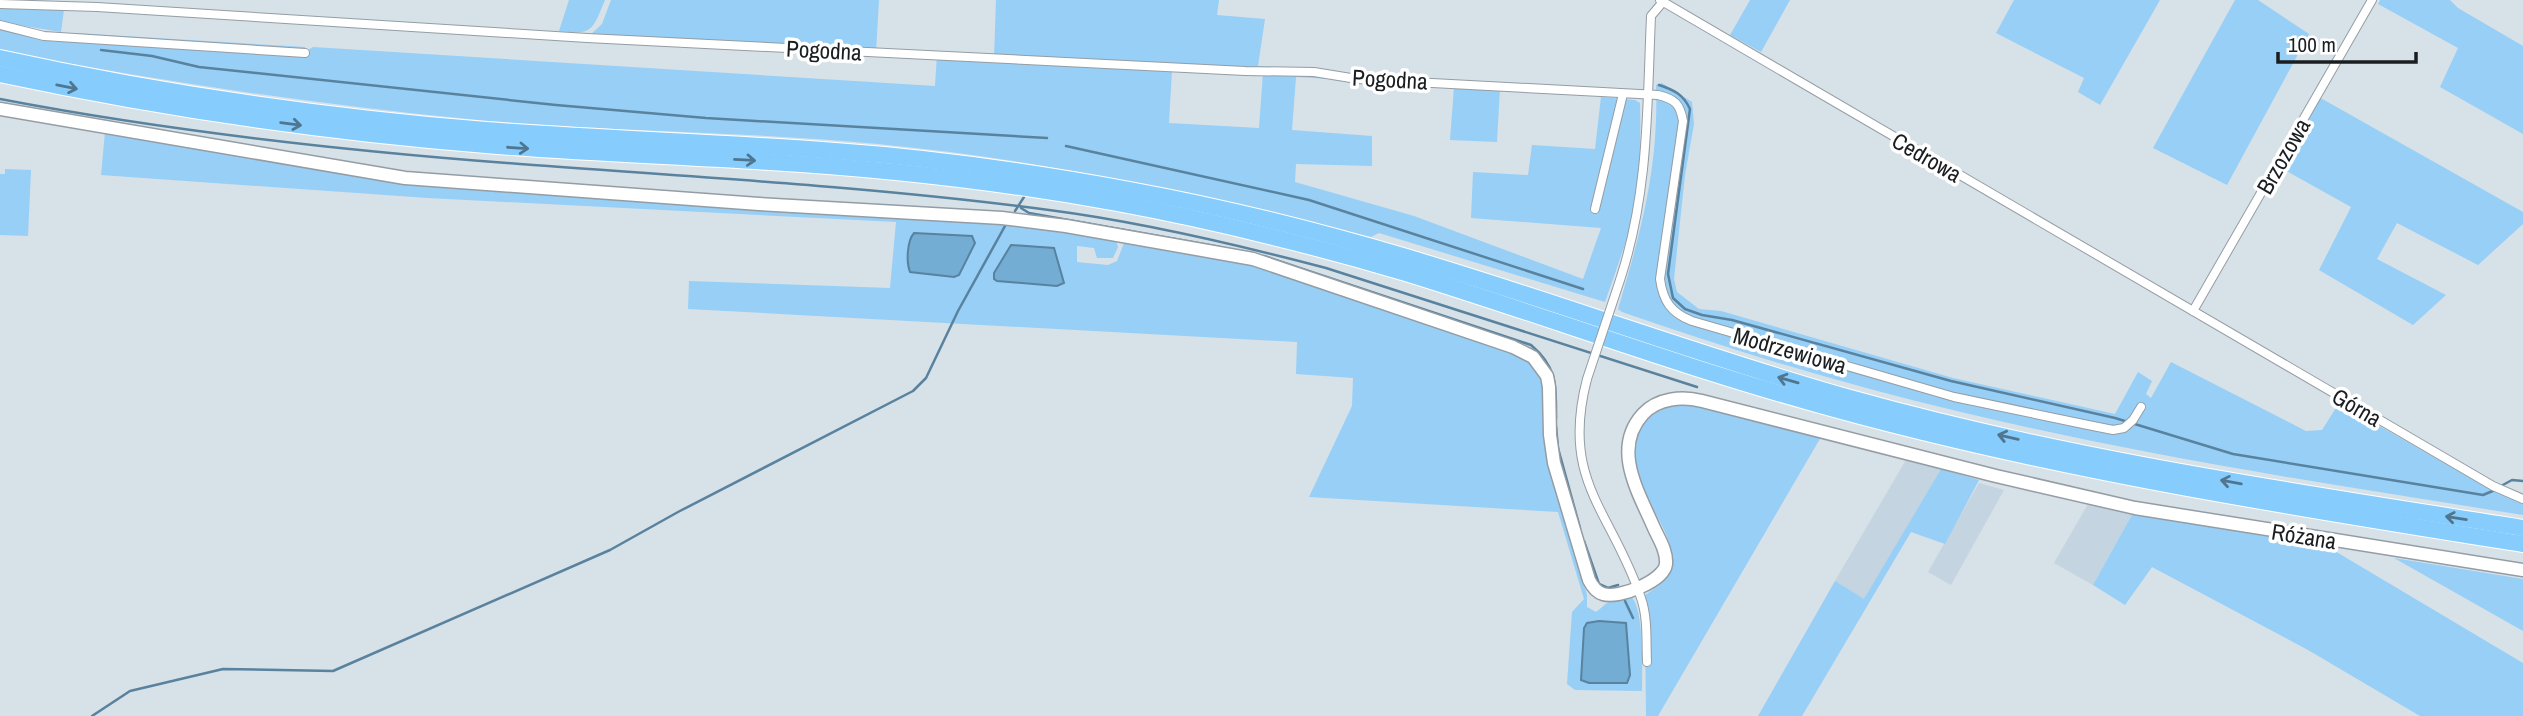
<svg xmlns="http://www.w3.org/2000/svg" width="2523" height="716" font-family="'Archivo Narrow',sans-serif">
<rect width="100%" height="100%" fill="#d7e1e8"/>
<g fill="#c4d4e0">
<path d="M1906,460L1941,469L1864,600L1835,581Z"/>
<path d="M1979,483L2004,490L1951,585L1928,572Z"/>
<path d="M2088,504L2133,513L2093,585L2054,563Z"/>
</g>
<g fill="#97cff6">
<path d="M569,0H605C592,31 593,35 559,31Z"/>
<path d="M611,0H879L876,52L587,38L602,24Z"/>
<path d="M996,0H1219L1217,15L1265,19L1258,66L1330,70L1329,79L1296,77L1292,130L1372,136V166L1296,164L1295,182L1414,216L1583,279L1601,228L1471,218L1473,172L1528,175L1532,145L1595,149L1601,97L1635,100L1640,103C1641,146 1640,192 1628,234C1621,257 1613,279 1605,302L1379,233L1371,237C1209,195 1045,160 878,144C742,131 604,132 468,119C310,104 154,80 0,51V30L55,42H82L75,33L305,47V52L313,47L935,86L937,55L1172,70L1169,123L1259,128L1263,72L994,58Z"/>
<path d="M1750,0H1790L1761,52L1730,35Z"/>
<path d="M2014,0H2160L2100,105L2078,92L2084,78L1996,33Z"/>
<path d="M2235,0H2258L2309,34L2227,185L2153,148Z"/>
<path d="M2380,0H2450L2458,8L2523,46V134L2440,87L2458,48L2378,4Z"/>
<path d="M0,8L64,10L61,32L0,22Z"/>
<path d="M1662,83L1692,102L1694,124L1685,175L1674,279L1677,292L1699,309L1721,311L1953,378L2115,414L2138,372L2152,381L2146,394L2151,398L2171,362L2306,431L2322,430L2339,403L2486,487L2523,503V515C2335,485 2147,457 1961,412C1846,385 1734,351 1622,312L1618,309C1641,232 1659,167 1656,85Z"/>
<path d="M1454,87L1500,88L1497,142L1450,140Z"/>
<path d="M2317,96L2523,212V224L2478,265L2397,223L2377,259L2446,295L2413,325L2319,270L2351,207L2283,169Z"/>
<path d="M105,132L280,162L1022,224L1116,241L1118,247L1113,258H1097L1094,248L1077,246V262L1108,265L1117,261L1124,243L1128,242L1247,263L1518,355L1530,362L1540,377L1544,393L1545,446L1587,595V607L1596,612C1606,605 1615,592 1629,596C1645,600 1642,675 1642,691L1575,690L1567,684L1572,612L1584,599L1558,512L1309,497L1352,406L1353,378L1296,374L1297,342L688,309L689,281L890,288L896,222L428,198L101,175Z"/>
<path d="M5,169L31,170L28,236L0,235V174H5Z"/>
<path d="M1677,405L1697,406L1821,437L1658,716H1646L1645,620L1641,598C1654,588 1670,582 1672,563C1674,527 1632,492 1635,447C1637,422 1655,410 1677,405Z"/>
<path d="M1941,469L1979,480L1945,544L1911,532L1802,716H1758L1835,581L1864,599Z"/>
<path d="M2133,513L2328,547L2523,663V716H2420L2308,650L2152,567L2125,605L2093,585Z"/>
<path d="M2394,558L2523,579V631Z"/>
</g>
<g fill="#74add4" stroke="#59829e" stroke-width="2">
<path d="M914,233L972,236L975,243L959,275L954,277L910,272C906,262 907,241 914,233Z"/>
<path d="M1011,245L1054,248L1064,283L1057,286L997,281L994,279V273Z"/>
<path d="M1599,621L1626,623L1630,675L1627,683H1589L1581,680L1584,628L1587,623Z"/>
</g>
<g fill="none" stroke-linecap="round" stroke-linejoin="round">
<g stroke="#59829e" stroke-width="2.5">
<path d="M101,50L152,56L199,67L556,105L706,118L1047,138"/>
<path d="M1659,85C1674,90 1683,94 1690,109L1668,274L1673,298L1685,309L1702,315L1732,320L1951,381L2115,418L2233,454L2483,495L2495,490"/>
<path d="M0,99C167,131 337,150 507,163C688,177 869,186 1049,210C1142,222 1235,244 1326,268L1697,387"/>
<path d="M1066,146L1309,200L1583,289"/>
<path d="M1021,208L1029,213L1220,247"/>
<path d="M1015,211L1024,197"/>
<path d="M1264,256L1531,345C1558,368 1556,386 1556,419"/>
<path d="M1556,426L1558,448L1580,528"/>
<path d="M2501,486L2512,480L2523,481"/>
<path d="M1584,541L1599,584L1608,588L1618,585"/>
<path d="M1625,601L1633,618"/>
<path d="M92,716L130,691L223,669L333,671L610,550L678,512L913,391L926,378L958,311L1005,226"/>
</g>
<g stroke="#949da4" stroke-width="10">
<g id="street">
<path d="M1660,0L2493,486L2523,499"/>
<path d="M0,4L97,7L587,38L1245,71L1314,72L1357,79L1658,95C1675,99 1680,104 1683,121L1660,279C1663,301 1671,313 1692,321L1954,397L2088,425L2113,430L2124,428L2133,420L2141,407"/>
<path d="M0,25L44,36L305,53"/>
<path d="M1595,209L1623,94"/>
<path d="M1620,280C1649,192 1647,107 1651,16L1662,3"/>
<path d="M2193,311L2372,0"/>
<path d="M1587,379C1560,482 1612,511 1641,598C1648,618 1646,641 1647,662"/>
</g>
</g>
<g stroke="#949da4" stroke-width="15">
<path id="secondary" d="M0,109L405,178L759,204L1002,218L1066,226L1253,259L1513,347L1533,357L1547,376L1549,387L1550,435L1554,463L1589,580C1592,586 1596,592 1603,594C1619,599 1664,581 1666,564C1667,551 1659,539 1654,528C1639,493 1611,449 1643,414C1658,398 1682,396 1702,401L1996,476L2135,508L2523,570"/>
</g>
<g stroke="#fff" stroke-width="18">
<g id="highway">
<path d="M0,58C160,93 323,117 486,130C602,139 719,142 835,151C934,158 1032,172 1130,190C1223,207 1315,230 1406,257C1555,301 1701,356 1850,398C2071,460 2297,492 2523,528"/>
<path d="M0,74C160,108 323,132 486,145C581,153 676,156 770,162C886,169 1003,182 1117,203C1214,221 1311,245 1406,273C1542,315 1676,365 1813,403C2046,469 2284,506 2523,544"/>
</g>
</g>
<use href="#street" stroke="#fff" stroke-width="8"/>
<use href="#secondary" stroke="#fff" stroke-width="12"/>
<use href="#highway" stroke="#86cdfe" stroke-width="16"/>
<g stroke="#949da4" stroke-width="10" stroke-linecap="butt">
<path id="street-bridge" d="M1587,379L1620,280"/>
</g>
<use href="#street-bridge" stroke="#fff" stroke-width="8"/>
</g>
<defs><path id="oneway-shaft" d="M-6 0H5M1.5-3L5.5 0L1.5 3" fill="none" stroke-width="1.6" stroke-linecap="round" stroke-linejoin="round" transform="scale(1.75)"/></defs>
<g stroke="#50768f">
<use href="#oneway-shaft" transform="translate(67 87) rotate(11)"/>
<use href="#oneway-shaft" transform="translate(291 124) rotate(8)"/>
<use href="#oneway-shaft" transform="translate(518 148) rotate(4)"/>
<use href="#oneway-shaft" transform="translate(745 160) rotate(3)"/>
<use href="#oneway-shaft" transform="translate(1788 380) rotate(-164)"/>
<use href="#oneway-shaft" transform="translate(2008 437) rotate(-167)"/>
<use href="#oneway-shaft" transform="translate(2231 482) rotate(-170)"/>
<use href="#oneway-shaft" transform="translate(2456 518) rotate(-171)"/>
</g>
<g text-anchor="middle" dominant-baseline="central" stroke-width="7" stroke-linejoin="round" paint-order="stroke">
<g font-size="23" fill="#1a1e20" stroke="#fff">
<text transform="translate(824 50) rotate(3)">Pogodna</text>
<text transform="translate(1390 79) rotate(3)">Pogodna</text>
<text transform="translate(2283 156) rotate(-60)">Brzozowa</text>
<text transform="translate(1927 157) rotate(30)">Cedrowa</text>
<text transform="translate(1790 350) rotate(16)">Modrzewiowa</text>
<text transform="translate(2357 407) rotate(30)">Górna</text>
<text transform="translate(2304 536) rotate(9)">Różana</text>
</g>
</g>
<path d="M2278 52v10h138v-10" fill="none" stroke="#1a1e20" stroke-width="3.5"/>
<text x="2288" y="52" font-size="21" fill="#1a1e20" stroke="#ffffff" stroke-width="5" paint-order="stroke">100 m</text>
</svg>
